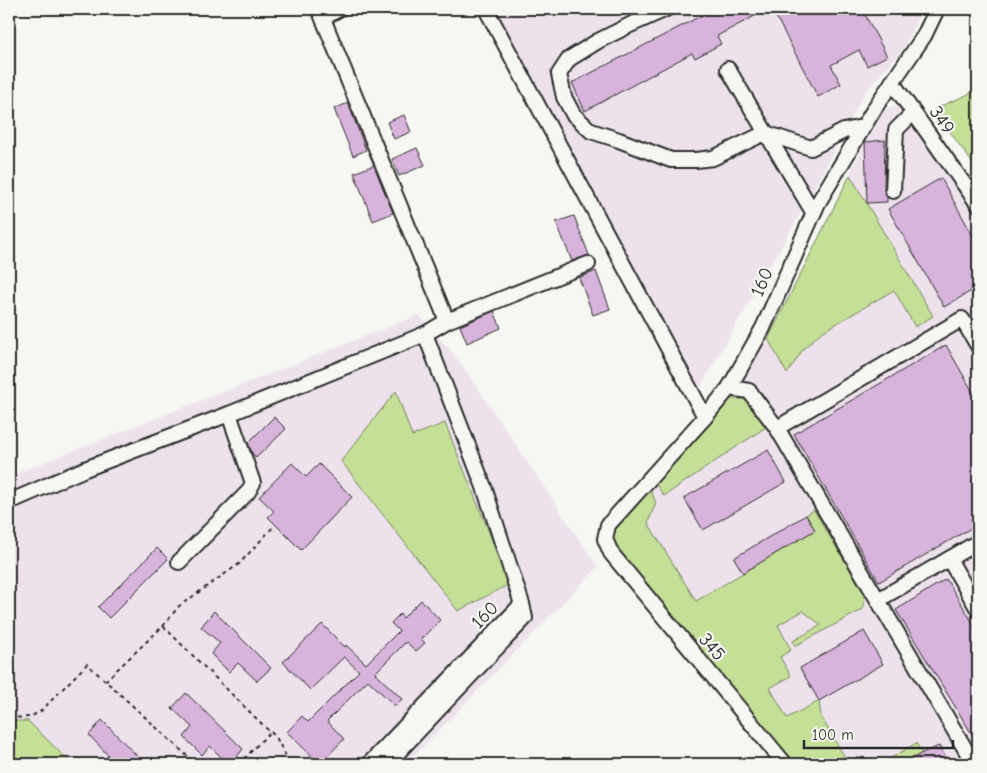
<svg xmlns="http://www.w3.org/2000/svg" width="987" height="773" font-family="'Comic Neue',sans-serif">
<rect width="100%" height="100%" fill="#f6f6f2"/>
<filter id="ink" filterUnits="userSpaceOnUse"><feTurbulence type="fractalNoise" baseFrequency=".02" numOctaves="2"/><feDisplacementMap in="SourceGraphic" scale="10" xChannelSelector="R" yChannelSelector="G"/><feConvolveMatrix kernelMatrix="1 2 1 2 8 2 1 2 1" color-interpolation-filters="sRGB"/></filter>
<g filter="url(#ink)">
<g fill="#ede2ec">
<path d="M495,9H923L903,49L866,91L844,131L807,202L698,391L527,73Z"/>
<path d="M894,106L913,113L978,204V764H792L613,538L615,530L729,399L768,339L881,111Z"/>
<path d="M419,315L458,359L598,567L406,764H9V476Z"/>
</g>
<g fill="#c4df96" stroke="#788560">
<path d="M978,90V171L934,109Z"/>
<path d="M850,175L933,316L915,327L894,290L822,332L804,348L787,374L768,339Z"/>
<path d="M396,391L412,436L445,423L510,584L458,611L341,461Z"/>
<path d="M729,399H747L766,427L664,496L655,483Z"/>
<path d="M650,489L656,503L648,523L696,601L815,530L806,515L814,510L865,595L864,607L862,610L795,646L793,641L821,625L803,611L778,625L791,650L780,657L791,676L770,688L787,718L819,701L821,717L849,764H792L615,547L613,538L615,530Z"/>
<path d="M9,721H28L72,764H9Z"/>
<path d="M916,743L922,753L904,764H881Z"/>
</g>
<g fill="#d8b4dd" stroke="#2b2b2b">
<path d="M714,9H768L717,36L721,44L695,58L692,53L585,111L572,83Z"/>
<path d="M772,9H862L887,56L867,66L859,50L831,65L841,84L818,97Z"/>
<path d="M348,103L366,150L353,156L334,109Z"/>
<path d="M404,115L411,132L394,139L387,122Z"/>
<path d="M885,140L884,191L887,197V202L867,203L865,142Z"/>
<path d="M417,148L425,165L399,176L392,159Z"/>
<path d="M374,165L393,213L373,221L354,173Z"/>
<path d="M941,178L978,245V287L944,307L888,209Z"/>
<path d="M574,216L589,255L572,261L556,222Z"/>
<path d="M596,271L610,309L593,315L579,278Z"/>
<path d="M494,311L501,328L467,343L460,326Z"/>
<path d="M946,345L978,401V524L879,582L794,434Z"/>
<path d="M274,417L286,429L256,458L252,453L248,443Z"/>
<path d="M768,450L786,482L703,530L684,498Z"/>
<path d="M292,463L306,477L319,464L352,497L301,550L268,517L274,511L259,497Z"/>
<path d="M806,515L815,530L743,573L734,558Z"/>
<path d="M157,548L168,559L109,618L98,607Z"/>
<path d="M946,579L978,631V744L896,610Z"/>
<path d="M421,600L440,620L421,639L425,643L416,651L406,642L375,673L402,699L395,706L368,680L327,721L344,739L320,764L287,732L302,716L308,722L359,671L344,657L310,690L283,662L322,624L345,647L346,645L366,664L399,631L391,623L400,614L403,618Z"/>
<path d="M214,611L271,668L257,681L238,663L229,672L211,654L220,643L201,627Z"/>
<path d="M864,631L883,664L819,701L800,668Z"/>
<path d="M186,693L243,749L231,764H228L210,746L202,755L184,737L192,727L172,708Z"/>
<path d="M102,720L145,764H101L108,755L89,735Z"/>
<path d="M939,746L950,764H904L922,753Z"/>
</g>
<g fill="none" stroke-linecap="round" stroke-linejoin="round">
<g stroke="#2b2b2b" stroke-width="18">
<g id="minor">
<path d="M486,9L705,417"/>
<path d="M666,9L630,25L598,41L569,59L559,74L564,97L573,114L591,131L619,140L671,160H696L713,158L765,133L811,148L844,131L862,127"/>
<path d="M323,18L339,9"/>
<path d="M728,69L813,212"/>
<path d="M892,82L978,204"/>
<path d="M893,191L896,130L913,113"/>
<path d="M447,321L588,264"/>
<path d="M729,388L749,391L777,428"/>
<path d="M9,502L85,469L229,414L425,334L447,321L319,9"/>
<path d="M949,559L978,609"/>
<path d="M179,562L248,492L253,483L229,414"/>
<path d="M878,600L978,542"/>
<path d="M369,764L522,604"/>
<path d="M387,764L525,618L522,604L484,487L425,334"/>
<path d="M785,764L611,553L605,539L608,525L705,417L729,388L763,328L818,203L876,106L924,36L937,9"/>
<path d="M974,764L777,428L962,319L978,346"/>
</g>
</g>
<g stroke="#2b2b2b" stroke-width="2" stroke-dasharray="4 4" stroke-linecap="butt">
<path d="M163,626L179,606L239,564L274,526"/>
<path d="M105,681L163,626L270,732L239,764"/>
<path d="M9,718L30,717L41,711L87,664L196,764"/>
<path d="M271,732L277,739L290,764"/>
</g>
<use href="#minor" stroke="#f6f6f2" stroke-width="14"/>
</g>
</g>
<g text-anchor="middle" dominant-baseline="central" stroke-width="4.5" stroke-linejoin="round" paint-order="stroke">
<g font-size="19" fill="#2b2b2b" stroke="#f6f6f2">
<text transform="translate(942 120) rotate(55)">349</text>
<text transform="translate(762 282) rotate(-67)">160</text>
<text transform="translate(485 615) rotate(-46)">160</text>
<text transform="translate(712 647) rotate(50)">345</text>
</g>
</g>
<rect width="987" height="773" fill="none" stroke="#f6f6f2" stroke-width="30"/>
<rect x="15" y="15" width="957" height="743" fill="none" stroke="#2b2b2b" stroke-width="2" filter="url(#ink)"/>
<path d="M804 740v8h149v-8" fill="none" stroke="#2b2b2b" stroke-width="2.5"/>
<text x="812" y="740" font-size="15" fill="#2b2b2b" stroke="#f6f6f2" stroke-width="4" paint-order="stroke">100 m</text>
</svg>
